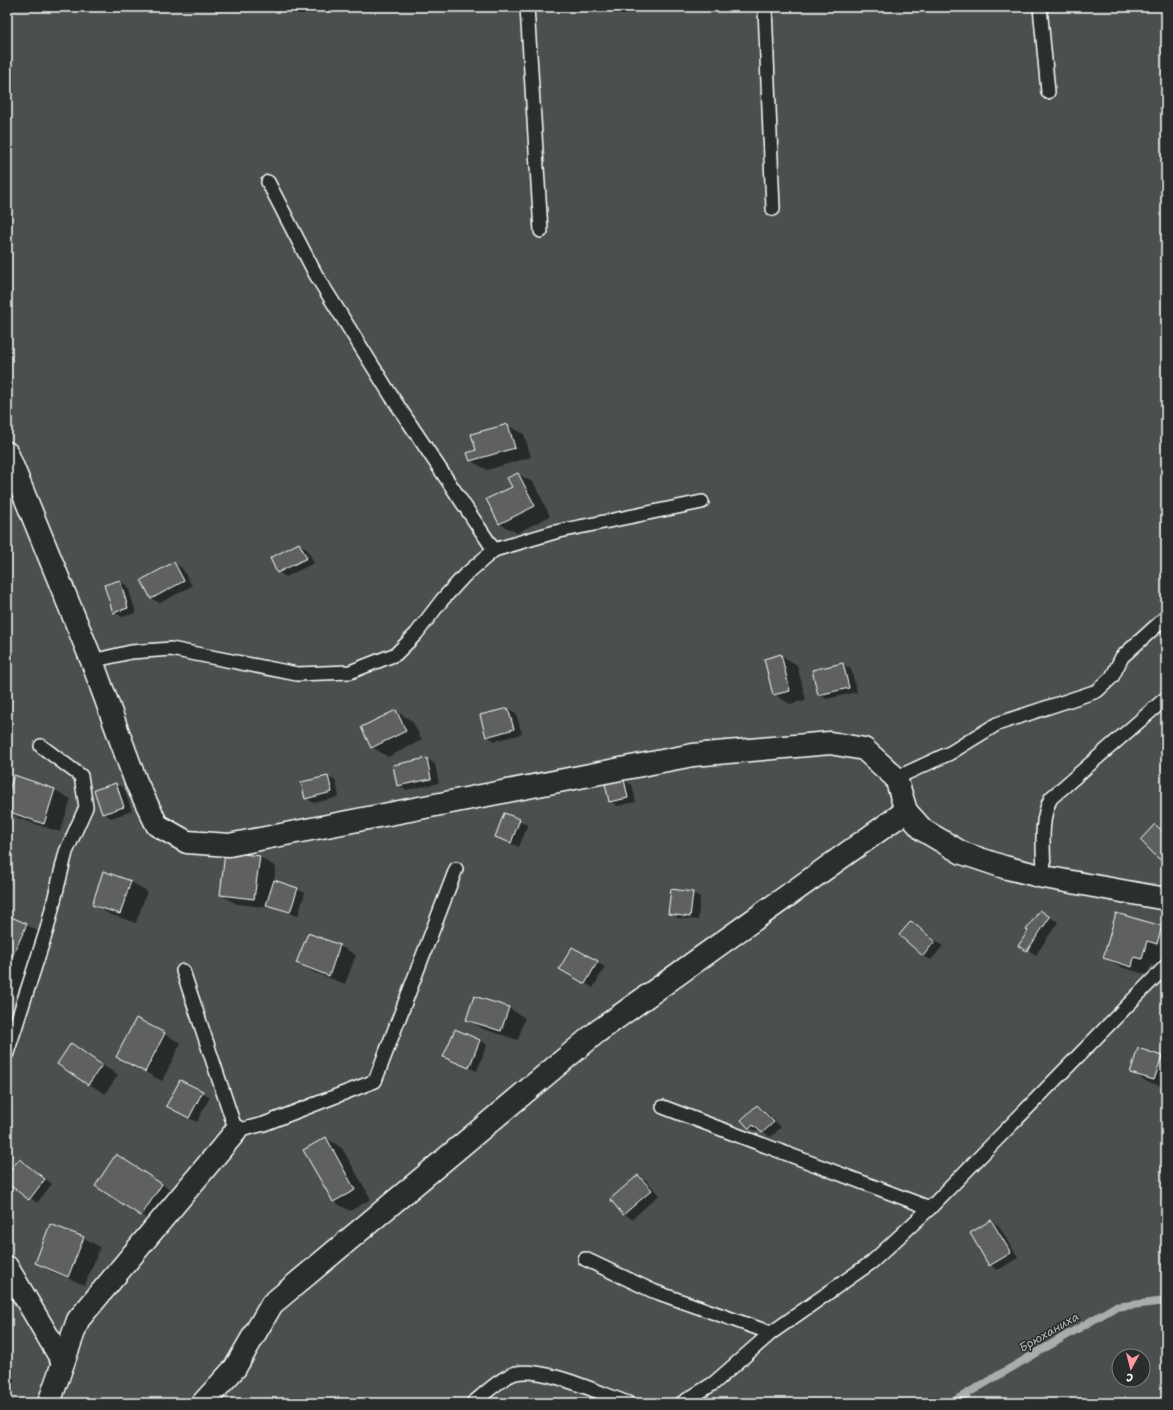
<svg xmlns="http://www.w3.org/2000/svg" width="1173" height="1410" font-family="'Shantell Sans',sans-serif">
<rect width="100%" height="100%" fill="#333536"/>
<filter id="ink" filterUnits="userSpaceOnUse"><feTurbulence type="fractalNoise" baseFrequency=".025" numOctaves="2"/><feDisplacementMap in="SourceGraphic" scale="8" xChannelSelector="R" yChannelSelector="G"/><feConvolveMatrix kernelMatrix="1 2 1 2 8 2 1 2 1" color-interpolation-filters="sRGB"/></filter>
<g filter="url(#ink)">
<path fill="#4c4f50" stroke="#a6a7a8" fill-rule="evenodd" d="M7,7H1166V1403H7ZM1119,1356H1143V1380H1119Z"/>
<g fill="#0007">
<path d="M507,425L524,434L531,457L487,470L471,461L477,451Z"/>
<path d="M518,474L534,483L550,516L517,533L500,524L488,500L513,487Z"/>
<path d="M299,544L307,549L314,563L286,577L278,572Z"/>
<path d="M174,563L182,568L192,586L160,603L152,599L142,581Z"/>
<path d="M120,581L128,586L136,613L122,617L114,612Z"/>
<path d="M781,655L797,665L806,700L790,704L774,694Z"/>
<path d="M843,664L851,669L857,692L827,699L819,695Z"/>
<path d="M508,709L516,713L522,734L495,741L487,736L481,716Z"/>
<path d="M396,711L412,721L422,740L388,757L372,747Z"/>
<path d="M427,759L435,764L439,783L406,790L398,785Z"/>
<path d="M15,776L55,790L71,799L60,832L20,819L7,811V799Z"/>
<path d="M328,777L336,781L339,797L314,803L306,798Z"/>
<path d="M624,780L632,785L636,802L618,806L610,801Z"/>
<path d="M116,784L124,788L132,811L111,818L103,813Z"/>
<path d="M504,814L528,825L519,847L496,837Z"/>
<path d="M1156,826L1166,832V864L1141,840Z"/>
<path d="M260,857L276,867L274,881L297,889L305,893L298,916L271,906V908L237,904L221,895Z"/>
<path d="M104,872L131,882L147,891L136,923L109,914L93,904Z"/>
<path d="M692,893L700,897L698,920L677,918L669,913Z"/>
<path d="M1040,911L1058,922L1036,955L1020,945Z"/>
<path d="M7,916L27,925L43,934L15,997L7,993Z"/>
<path d="M911,922L919,927L943,946L931,960L923,956L900,935Z"/>
<path d="M1161,927L1166,930V951L1163,950L1158,968L1151,965L1148,975L1121,967L1104,958Z"/>
<path d="M308,934L340,946L356,955L345,984L313,972L297,963Z"/>
<path d="M572,948L605,967L593,988L560,969Z"/>
<path d="M474,997L509,1008L525,1018L518,1040L483,1029L467,1019Z"/>
<path d="M136,1019L181,1043L162,1081L117,1057Z"/>
<path d="M480,1040L487,1045L477,1071L445,1057Z"/>
<path d="M71,1045L118,1075L105,1094L58,1064Z"/>
<path d="M1162,1057L1166,1060V1087L1147,1082L1131,1072Z"/>
<path d="M202,1092L210,1097L197,1122L176,1111Z"/>
<path d="M757,1106L765,1111L781,1127L771,1137L760,1130L758,1132L750,1128Z"/>
<path d="M326,1138L342,1148L371,1199L350,1211L334,1202L305,1150Z"/>
<path d="M116,1155L177,1194L157,1225L141,1215Z"/>
<path d="M19,1160L27,1165L52,1184L37,1203L7,1181V1176Z"/>
<path d="M638,1176L646,1180L659,1195L632,1219L624,1214Z"/>
<path d="M991,1221L999,1226L1018,1258L998,1270L990,1265Z"/>
<path d="M84,1238L100,1247L85,1285L52,1272L36,1263Z"/>
</g>
<g fill="none" stroke-linecap="round" stroke-linejoin="round">
<path stroke="#abacad" stroke-width="8" d="M951,1403L1115,1307L1166,1301"/>
</g>
<g fill="#5f6162" stroke="#fff">
<path d="M508,424L515,448L470,461L467,453L476,450L471,434Z"/>
<path d="M518,473L535,506L499,524L486,499L512,487L507,478Z"/>
<path d="M299,543L307,558L277,573L270,558Z"/>
<path d="M174,562L184,581L151,599L141,580Z"/>
<path d="M120,580L128,608L113,613L104,585Z"/>
<path d="M781,654L790,691L773,695L764,659Z"/>
<path d="M843,663L849,688L818,695L812,670Z"/>
<path d="M508,708L514,729L486,737L480,715Z"/>
<path d="M396,710L406,731L371,748L361,727Z"/>
<path d="M427,758L431,779L397,786L393,765Z"/>
<path d="M14,775L55,789L44,824L7,811V796Z"/>
<path d="M328,776L332,792L305,799L301,782Z"/>
<path d="M624,779L628,798L609,802L605,783Z"/>
<path d="M116,783L124,807L102,814L94,790Z"/>
<path d="M504,813L520,819L511,843L495,837Z"/>
<path d="M1155,824L1166,835V860L1163,863L1140,840Z"/>
<path d="M225,852L260,856L254,899L220,895Z"/>
<path d="M103,871L131,881L120,914L92,905Z"/>
<path d="M274,880L298,888L290,912L266,905Z"/>
<path d="M671,889L693,892L690,917L668,914Z"/>
<path d="M1040,910L1050,917L1027,951L1018,946L1028,931L1026,930Z"/>
<path d="M1116,913L1162,926L1157,944L1147,941L1142,959L1134,957L1132,967L1103,958Z"/>
<path d="M7,915L27,924L7,968Z"/>
<path d="M911,921L935,941L923,956L899,935Z"/>
<path d="M308,933L340,945L329,976L296,963Z"/>
<path d="M572,947L598,961L585,984L559,969Z"/>
<path d="M474,996L509,1007L501,1031L466,1020Z"/>
<path d="M136,1018L165,1033L145,1072L116,1057Z"/>
<path d="M455,1029L480,1040L469,1068L443,1057Z"/>
<path d="M71,1043L102,1065L88,1085L57,1064Z"/>
<path d="M1138,1048L1162,1056L1154,1080L1130,1073Z"/>
<path d="M180,1080L203,1091L189,1118L166,1106Z"/>
<path d="M757,1105L774,1122L762,1133L753,1125L749,1129L741,1120Z"/>
<path d="M326,1137L355,1190L333,1202L303,1150Z"/>
<path d="M116,1154L162,1184L141,1216L95,1186Z"/>
<path d="M19,1159L45,1179L29,1200L7,1183V1175Z"/>
<path d="M638,1175L652,1190L623,1215L610,1199Z"/>
<path d="M991,1220L1011,1253L989,1266L970,1233Z"/>
<path d="M50,1224L84,1237L68,1277L35,1263Z"/>
</g>
<g fill="none" stroke-linecap="round" stroke-linejoin="round">
<g stroke="#fff" stroke-width="16">
<g id="service">
<path d="M527,7L541,231"/>
<path d="M765,7L773,209"/>
<path d="M1040,7L1048,92"/>
<path d="M494,550L555,532L702,502"/>
<path d="M92,661L131,652L171,649L297,674L350,672L396,654L416,634L442,600L464,576L494,550L392,397L316,275L268,182"/>
<path d="M896,778L950,753L997,724L1097,691L1112,677L1122,657L1166,617"/>
<path d="M1044,877C1044,853 1039,820 1051,798L1166,698"/>
<path d="M183,971L236,1131L264,1124L375,1081L456,869"/>
<path d="M7,1053L47,929L66,852L86,807L81,776L41,746"/>
<path d="M663,1107L930,1208"/>
<path d="M585,1259L653,1291L771,1333"/>
<path d="M473,1403C483,1395 503,1376 516,1373C545,1367 599,1393 628,1403"/>
<path d="M682,1403L714,1383L771,1333L872,1262L930,1208L1166,966"/>
</g>
</g>
<g stroke="#fff" stroke-width="25">
<g id="minor">
<path d="M7,453L92,661L136,782L157,825L187,842L229,845L693,755L830,743L864,749L896,778L906,811L923,830L962,853L1004,867L1044,877L1166,899"/>
<path d="M7,1267L63,1362"/>
<path d="M49,1403L78,1320L236,1131"/>
<path d="M203,1403L235,1368L272,1304L597,1032L906,811"/>
</g>
</g>
<use href="#service" stroke="#2a2d2e" stroke-width="13"/>
<use href="#minor" stroke="#2a2d2e" stroke-width="22"/>
</g>
</g>
<g text-anchor="middle" dominant-baseline="central" stroke-width="3" stroke-linejoin="round" paint-order="stroke">
<g font-size="12" font-style="italic" fill="#b2b3b4" stroke="#2a2d2e">
<text transform="translate(1049 1332) rotate(-30)">Брюханиха</text>
</g>
</g>
<rect width="1173" height="1410" fill="none" stroke="#2a2d2e" stroke-width="24"/>
<rect x="12" y="12" width="1149" height="1386" fill="none" stroke="#fff" stroke-width="1.5" filter="url(#ink)"/>
<g transform="translate(1131 1368) rotate(187)"><circle r="19" fill="#2a2d2e" stroke="#7f8182"/>
<path d="M0-3L7 15L0 10L-7 15Z" fill="#ff9aa2"/>
<text y="-6" font-size="11" font-weight="bold" text-anchor="middle" fill="#ffffff">С</text>
</g>
</svg>
